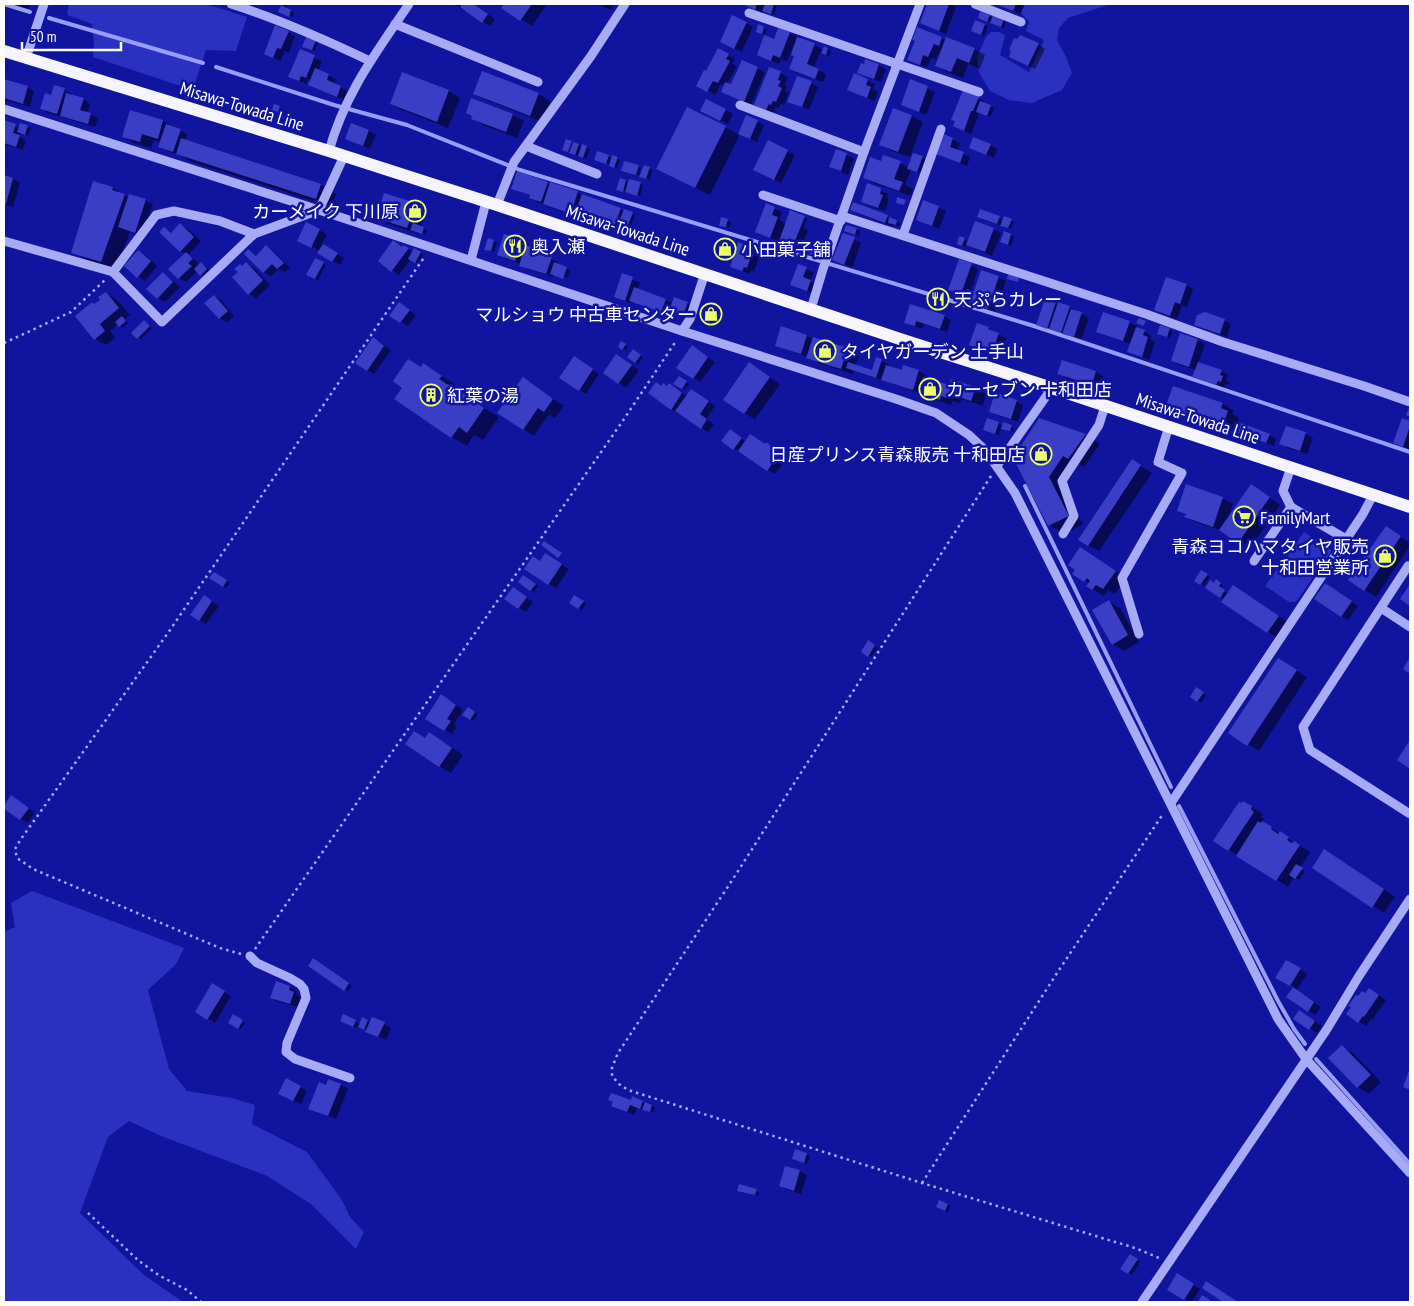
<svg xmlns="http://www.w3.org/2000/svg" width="1414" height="1306" font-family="'PT Sans Narrow','Noto Sans JP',sans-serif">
<rect width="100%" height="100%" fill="#11149e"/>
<g fill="#2a30bf">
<path d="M69,4H204L216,7L247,17L236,51L206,50L195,83L184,87L93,57L94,44L92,24L67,15Z"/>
<path d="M1025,4H1111L1068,18L1059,28L1057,40L1066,57L1072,73L1062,90L1032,103L1009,100L990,91L979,73L977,57L986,37L991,32H999L1005,35L1000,55L1029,72L1044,40L1026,31L1029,22L1021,13Z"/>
<path d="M1304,532L1332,550L1296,602H1289L1265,586Z"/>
<path d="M32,891L184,948L176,964L148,990L169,1069L187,1091L232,1098L255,1105L252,1124L307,1152L342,1200L350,1217L364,1232L356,1249L311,1204L267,1176L161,1136L129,1121L108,1137L80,1213L144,1275L183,1302H4V932L15,927L11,903Z"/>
</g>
<g fill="#0007">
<path d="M10,4H30L28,9Z"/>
<path d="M275,4H288L286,9L294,13L292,17L283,13L282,7Z"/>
<path d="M454,4H472L495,19L490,26Z"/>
<path d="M506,4H547L532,26L503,8Z"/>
<path d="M597,4H614L611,10Z"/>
<path d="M747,4H772L777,6L774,15L763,10L762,13L747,5Z"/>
<path d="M929,4H951L956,7L946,34L921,23Z"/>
<path d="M999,4H1025L1020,14Z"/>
<path d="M989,16L1006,22L1004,28L982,19Z"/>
<path d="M746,23L753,27L742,52L729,46Z"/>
<path d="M984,25L988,26L984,36L975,33Z"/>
<path d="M759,26L767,30L765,35L760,33Z"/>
<path d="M918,28L946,40L974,49L985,55L980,69L968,64L963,78L947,72L936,66L941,55L938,54L936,60L931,58L927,68L916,63Z"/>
<path d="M288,32L295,36L289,53L285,51L280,61L265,54Z"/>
<path d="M789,33L824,50V48L831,51L829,56L820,52L814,68L826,74L823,82L797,73L790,69L795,56L796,45L794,44L787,61L781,59L779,64L758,55L774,41Z"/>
<path d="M315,42L318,43L315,51L307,48Z"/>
<path d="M1038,44L1045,49L1035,69L1018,61Z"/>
<path d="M719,50L735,59L732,64L737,66L727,84L732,86L742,62L765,72L751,105L723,92L725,86L721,84L715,95L698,85L707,72Z"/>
<path d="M300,51L322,61L318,71L336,79L334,84L347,91L344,100L310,85L311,80L308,79L306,84L290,77Z"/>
<path d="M864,65H879L886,69L881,82L866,76L859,72Z"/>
<path d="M770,68L788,77L785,85L787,86L785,91L789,93L784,105L780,104L779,108L776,107L773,113L755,105Z"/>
<path d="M483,73L539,94L550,101L542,122L486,100L475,94Z"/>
<path d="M403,74L449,91L460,98L448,128L402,110L391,104Z"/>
<path d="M854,75L875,84L873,89L878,92L874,101L849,90Z"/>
<path d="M4,80L27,87L34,91L30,107L4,100Z"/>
<path d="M911,81L935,92L926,115L902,105Z"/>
<path d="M811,83L818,87L809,110L789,101Z"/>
<path d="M64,90L72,94L71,96L83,99L90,104L87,113L98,118L95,127L48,113L41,109L52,97Z"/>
<path d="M978,98L985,102V104L994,108L990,117L981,113V114H979L971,134L954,126Z"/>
<path d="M279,107L282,109L281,113L276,111Z"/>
<path d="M726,110L733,114L728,124L709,115Z"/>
<path d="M131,112L163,121L180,130L187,134L185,141L321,185L336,194L332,207L192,162L180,155L167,151L160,147L162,142L154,140L151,148L134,143L123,136Z"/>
<path d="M512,115L524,121L517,138L483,125L472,118Z"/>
<path d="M912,116L923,122L910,157L892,151L881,145Z"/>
<path d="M746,117L764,125L757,142L740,134L710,195L673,177L725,127L739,135Z"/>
<path d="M4,122L19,128L20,124L31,128L28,135L21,133L20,137L26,141L23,150L4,144Z"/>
<path d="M369,131L376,135L370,149L347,139Z"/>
<path d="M945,136L960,143L957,151L970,157L967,166L938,154Z"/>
<path d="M567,141L590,149L586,159L566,151Z"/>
<path d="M769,141L795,155L781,183L762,174Z"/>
<path d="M990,145L997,149L994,158L970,148Z"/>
<path d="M837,151L854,158L848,175L831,167Z"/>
<path d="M608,156L612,159L617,158L620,160L617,168L601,160Z"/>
<path d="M922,157L925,159L921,173L911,170L905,185L913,189L911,196L876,184L864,177L882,163H900L909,168Z"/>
<path d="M638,167L641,168L639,175H641L645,167L653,170L649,180L639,175L625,172Z"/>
<path d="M4,176L13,179L20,183L13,207L4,204Z"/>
<path d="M625,181L629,183H640L643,185L640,196L621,191Z"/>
<path d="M94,183L113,188L129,198L145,200L153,204L142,236L130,232L116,269L88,261L73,252Z"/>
<path d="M547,183L578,193L584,196L635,215L629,231L626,230L625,232L588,219L579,214L578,217L552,208L537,202L530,198L531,196L512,188Z"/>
<path d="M868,185L888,194L887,198L889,200L885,211L869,206L862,202Z"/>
<path d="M924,202L946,211L939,229L918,220Z"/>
<path d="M415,204L426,211L421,227L427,230L425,234L419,232V234L389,224L377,217Z"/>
<path d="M766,205L782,212L779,219L786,224L804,217L807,219L804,228L808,230L801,249L787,244L778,239L777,241L756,232Z"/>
<path d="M852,210L887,216L900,223L899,226L893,225L892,226L859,214Z"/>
<path d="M981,210L1004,220H1011L1014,222L1011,229L982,219Z"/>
<path d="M722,219L731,222L729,228L720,225Z"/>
<path d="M307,224L327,234L322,244L344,258L340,265L319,253L320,251L306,244Z"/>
<path d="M180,225L188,229L201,241L188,255L193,258L200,265L201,264L204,265L210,271L204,276L198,271L186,282L179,278L170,269L186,254L180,251L164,228L172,233Z"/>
<path d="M847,226L860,231L859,236L849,233Z"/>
<path d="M994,229L1001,233L992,256L975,249L966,244V247L961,245L964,239L969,242Z"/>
<path d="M1005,233L1014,237L1011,246L1005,244Z"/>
<path d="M854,239L861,243L852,268L834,260Z"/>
<path d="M724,240L735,245L734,248L732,247L726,260L720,258Z"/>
<path d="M494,241L497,243L494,252L486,249Z"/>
<path d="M521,241L529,245L528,247L536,250L543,254V256L558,262V265L570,270L567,278L554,274V277L527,269L520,265L521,264L506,259L499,255Z"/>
<path d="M812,245L824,250L821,257L813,254Z"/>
<path d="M404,246L413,252L415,250L423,255L418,263L411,259L399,275L379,261Z"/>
<path d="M266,247L273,251L290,268L285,272L279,269L271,276L264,272L246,254L249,250L257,256Z"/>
<path d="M754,249L761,253L754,271L751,270L750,274L731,266Z"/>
<path d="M138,251L145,255L157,266L145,281L138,276Z"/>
<path d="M315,259L326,265L318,280L308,274Z"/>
<path d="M247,264L254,268L270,285L256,298L249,294L243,267Z"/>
<path d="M798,265L814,273L810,281L818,286L814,294L791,284Z"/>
<path d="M971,265L978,269L971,291L974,293L998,277L1006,281L995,312L971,304L964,300L965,296L950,289Z"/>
<path d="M163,273L170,278L180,287L165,302L158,298Z"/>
<path d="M623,275L640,283L637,290L666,300L673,304L687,303L694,307L690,319L670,311L668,315L633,302V304L622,300Z"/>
<path d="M1186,285L1193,289L1187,307L1182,305L1177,319L1163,314L1156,310Z"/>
<path d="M106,293L117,300L130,315L125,319L128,323L123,328L118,324L110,331L115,338L106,345L95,339L96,305L102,300Z"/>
<path d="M214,296L221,300L234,316L227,322L219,318Z"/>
<path d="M1055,303L1069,307L1089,318L1081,340L1055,331V332L1045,329L1038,325Z"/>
<path d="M406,308L416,315L408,326L391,315Z"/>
<path d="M944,316L951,320L947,332L924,324L922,329L905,322Z"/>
<path d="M1224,320L1231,324L1227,337L1203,328L1195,324Z"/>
<path d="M144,321L152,328L141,339L138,338Z"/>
<path d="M1129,322L1137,326L1136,328L1151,335L1150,339L1155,342L1149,360L1128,351L1131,344L1105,335L1098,331Z"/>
<path d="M782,328L807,336L814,340L848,349L859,356L855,366L873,371L877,359L889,364L888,367L902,372L904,366L919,371L926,375L925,379L950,387L975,388L986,394L983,406L961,399L960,403L952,401L951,405L930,398L920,393L854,371L852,374L819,363L809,357L784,349L776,345Z"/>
<path d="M988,328L1006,338L1000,356L978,349L971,344Z"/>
<path d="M1169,329L1172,331L1170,338L1162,335Z"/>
<path d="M1181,335L1198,340L1205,344L1198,363L1221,371L1228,375L1226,380L1230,382L1228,385L1225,384L1224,388L1201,381L1194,376L1196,370L1179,365L1172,361Z"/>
<path d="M380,343L391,350L374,374L367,370Z"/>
<path d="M622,343L628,347L626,350L619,346Z"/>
<path d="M699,351L715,362L700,382L693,378Z"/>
<path d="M636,353L643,357L638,364L635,362Z"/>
<path d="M617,355L639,370L626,388L604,373Z"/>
<path d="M581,362L599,374L586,394L579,390Z"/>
<path d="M750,364L780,384L755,419L744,413Z"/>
<path d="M424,365L456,385L454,389L499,417L483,440L474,435L467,446L452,437L396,399Z"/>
<path d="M1096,372L1103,376L1099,388L1066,378L1059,373Z"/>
<path d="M679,377L689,384L685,390L675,383Z"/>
<path d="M523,379L564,406L555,418L549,414L534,436L523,429Z"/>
<path d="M668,387L676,389L687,396L698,394L715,406L706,419L714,424L708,432L671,409Z"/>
<path d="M1174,387L1223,404L1234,411L1232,414L1239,418L1234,433L1178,413L1167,407Z"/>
<path d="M1016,401L1023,405L1018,422L997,415L990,411Z"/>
<path d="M1402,419L1410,422V450L1394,443Z"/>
<path d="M988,420L1004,426H1011L1014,428L1013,432L1001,427L999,435L988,431Z"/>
<path d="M1239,433L1269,435L1276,439L1274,446L1247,437Z"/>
<path d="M1305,433L1313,438L1307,454L1288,448L1281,443Z"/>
<path d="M737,435L746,442L766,445L767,444L779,452L777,453L786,459L775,474L723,441Z"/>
<path d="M1085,435L1100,444L1084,467L1078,464L1063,486L1083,524L1065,534L1049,525L1014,458Z"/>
<path d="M1132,461L1152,473L1099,551L1088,545Z"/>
<path d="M1262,492L1280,505L1250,548L1224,531L1197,523L1186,517V515L1178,510L1222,498L1233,504L1229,516Z"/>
<path d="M1397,534L1410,543V546L1376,597L1365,590Z"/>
<path d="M1091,555L1126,578L1115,594L1108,590L1104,596L1088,586L1090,584L1074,574Z"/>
<path d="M553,559L569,569L556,588L549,584L541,563Z"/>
<path d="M1201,572L1210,577L1204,586L1195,580Z"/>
<path d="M214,573L230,583L226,588L211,578Z"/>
<path d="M527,578L538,586L534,592L520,582Z"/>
<path d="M1219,583L1223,585L1221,589L1228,594L1233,586L1289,623L1279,639L1223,602L1225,599L1220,597L1214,584Z"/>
<path d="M1333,589L1358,606L1348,620L1341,616Z"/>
<path d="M520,593L533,602L526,612L519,608Z"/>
<path d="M575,597L586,604L582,610L570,602Z"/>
<path d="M211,601L219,606L206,624L199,620Z"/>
<path d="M1109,602L1120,608L1139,642L1124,651L1112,644Z"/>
<path d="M869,642L878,648L871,657L862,652Z"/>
<path d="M1289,666L1307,677L1259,751L1230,733Z"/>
<path d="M1197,689L1206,695L1201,703L1192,696Z"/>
<path d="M449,700L463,710L454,724L457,726L452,734L427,718Z"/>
<path d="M468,708L478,714L473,721L464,715Z"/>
<path d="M425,738L440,740L463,755L451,773L439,766Z"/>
<path d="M19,801L35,813L28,823L21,819Z"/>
<path d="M1244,802L1263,814L1261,817L1264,819L1262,822L1310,852L1300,868L1305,871L1299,880L1294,877L1288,887L1215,841Z"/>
<path d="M1335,857L1395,897L1384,913L1313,867Z"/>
<path d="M1287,961L1307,974L1296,991L1321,1007L1315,1015L1288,997L1294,987L1277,977Z"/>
<path d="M317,962L352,986L348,991L310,965Z"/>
<path d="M276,983L290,987L297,991L296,994L301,997L298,1007L279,1002L272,998Z"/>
<path d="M212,985L231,996L215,1023L196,1011Z"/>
<path d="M1376,993L1386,1000L1372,1020L1371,1019L1366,1026L1348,1014L1359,998L1366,994Z"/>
<path d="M233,1016L245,1023L241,1029L229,1022Z"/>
<path d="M343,1016L360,1024L363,1019L371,1023L384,1024L391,1028L386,1040L374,1035L358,1025L357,1028L344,1023Z"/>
<path d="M1307,1016L1322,1026L1317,1033L1295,1019Z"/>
<path d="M1342,1047L1353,1053L1381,1082L1369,1094L1358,1087L1330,1058Z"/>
<path d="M341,1085L348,1089L336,1119L317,1112Z"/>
<path d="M300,1087L307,1091L301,1104L287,1098Z"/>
<path d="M631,1102H642L652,1106L655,1107L653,1113L637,1108L634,1115L620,1109Z"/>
<path d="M796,1151L810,1156L807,1164L796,1160Z"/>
<path d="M800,1171L807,1175L801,1194L788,1190L781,1186Z"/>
<path d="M756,1190L759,1192L758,1196L742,1192Z"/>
<path d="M940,1201L951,1206L948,1212L941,1209Z"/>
<path d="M1130,1256L1140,1262L1132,1275L1122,1269Z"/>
<path d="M1178,1275L1200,1289L1192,1302H1190L1169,1289Z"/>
</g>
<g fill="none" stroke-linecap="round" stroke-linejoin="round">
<g stroke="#989df8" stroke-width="4">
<path d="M4,4L30,12"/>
<path d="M49,18L203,63"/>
<path d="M216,67L334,105L407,125L520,170L1034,326L1410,452"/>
<path d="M1025,486L1171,787"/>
<path d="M1179,806L1278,1001L1294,1029L1305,1044"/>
<path d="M1316,1059L1410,1164"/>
</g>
</g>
<g fill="#393ec5">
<path d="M462,4H473L488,14L482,23L460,7Z"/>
<path d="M504,4H532L520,21L501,8Z"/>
<path d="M746,4H757L755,10L745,5Z"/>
<path d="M765,4H774L771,14L762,11Z"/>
<path d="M927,4H949L939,31L920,23Z"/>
<path d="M996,4H1016L1013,11Z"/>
<path d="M281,5L291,10L289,17L278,12Z"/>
<path d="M980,11L990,15L987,22L978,18Z"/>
<path d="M732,15L747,22L734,49L720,42Z"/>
<path d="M993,15L1004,19L1001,27L990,23Z"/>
<path d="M975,20L985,24L981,35L971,31Z"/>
<path d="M758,24L764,27L762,34L756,32Z"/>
<path d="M275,25L289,31L281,49L277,48L273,58L264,54Z"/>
<path d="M917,27L942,37L939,46L934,44L928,57L923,55L920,65L907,60L915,41L912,40Z"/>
<path d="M778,28L790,32L780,58L773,55L771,61L757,55L764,35L774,39Z"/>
<path d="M1020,35L1039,43L1028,66L1009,57L1011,51L1009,50L1014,38L1017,39Z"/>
<path d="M306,37L316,40L312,50L302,47Z"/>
<path d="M797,37L815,43L807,64L819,69L815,79L789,69L794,56L791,55Z"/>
<path d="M946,37L975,48L969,63L957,58L951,72L935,66Z"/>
<path d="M824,46L828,48L826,55L821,53Z"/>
<path d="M718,48L729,54L726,59L730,61L718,83L713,81L707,92L696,86L704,70L706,71Z"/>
<path d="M300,49L315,55L306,78L301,76L299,81L288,77Z"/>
<path d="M865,59L879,64L874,79L857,73L861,63L864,64Z"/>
<path d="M742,60L758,67L744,102L721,92L725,82L731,84Z"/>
<path d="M769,67L781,71L778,80L781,81L778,86L782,88L776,102L773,101L771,105L769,104L766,110L754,105Z"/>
<path d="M315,68L329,74L327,80L341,86L337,97L308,85Z"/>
<path d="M482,71L539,93L530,116L473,94Z"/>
<path d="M402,72L449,90L437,122L390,104Z"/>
<path d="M854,73L868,79L866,85L871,87L867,98L847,90Z"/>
<path d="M797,76L812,81L802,107L787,102Z"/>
<path d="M4,79L28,86L23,104L4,98Z"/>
<path d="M910,79L928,86L919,112L901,105Z"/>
<path d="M54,85L65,88L57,114L40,109L45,93L51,95Z"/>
<path d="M963,90L979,97L973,111H971L964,131L953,126L955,121L951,120Z"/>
<path d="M66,93L84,98L80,110L91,113L88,124L60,116Z"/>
<path d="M471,98L513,114L506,132L471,119L472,116L466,113Z"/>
<path d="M706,99L726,109L720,121L700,111Z"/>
<path d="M980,101L991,105L987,116L976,112Z"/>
<path d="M274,104L280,106L278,112L272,110Z"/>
<path d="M687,107L726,126L695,188L656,169Z"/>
<path d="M893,108L912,115L898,152L879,145Z"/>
<path d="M130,110L163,120L158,139L142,134L140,142L122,137Z"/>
<path d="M746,115L758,120L750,139L738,134Z"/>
<path d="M4,120L16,124L13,133L20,135L16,147L4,143Z"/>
<path d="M20,123L28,125L25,135L17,132Z"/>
<path d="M351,123L369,130L363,146L345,139Z"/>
<path d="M166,124L181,129L173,152L158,147Z"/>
<path d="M944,134L953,138L950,147L964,152L960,163L936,154Z"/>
<path d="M973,137L991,144L986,155L969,148Z"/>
<path d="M181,138L321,184L316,199L176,154Z"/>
<path d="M566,139L572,141L568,152L562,150Z"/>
<path d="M768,140L788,150L774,180L753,170Z"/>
<path d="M573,142L579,144L575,155L569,153Z"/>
<path d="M582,144L587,146L583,158L578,156Z"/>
<path d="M836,149L847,153L841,171L829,167Z"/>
<path d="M597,151L609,155L606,164L594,160Z"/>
<path d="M913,153L923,156L917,172L907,169Z"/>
<path d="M612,155L618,157L614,168L609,166Z"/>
<path d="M883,155L901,161L894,179L903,182L899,191L863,178L870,157L881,161Z"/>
<path d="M624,161L639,165L636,175L621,171Z"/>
<path d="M644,165L650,167L646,179L639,177Z"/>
<path d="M517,171L548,182L541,202L529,198L530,195L511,189Z"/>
<path d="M4,175L13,178L6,204L4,203Z"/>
<path d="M620,178L626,180L623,192L616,190Z"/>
<path d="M629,179L641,182L637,196L625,192Z"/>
<path d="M93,181L113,187L112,190L125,194L101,262L71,253Z"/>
<path d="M550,182L578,191L571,214L543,204Z"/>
<path d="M867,183L881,188L880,194L883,195L878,208L861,202Z"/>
<path d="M384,193L416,203L407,228L376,218Z"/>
<path d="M129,194L146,199L135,233L118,227Z"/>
<path d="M582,194L621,208L614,227L575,213Z"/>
<path d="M897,197L906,200L904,205L896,203Z"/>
<path d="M923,200L939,206L932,226L916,220Z"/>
<path d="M853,202L888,215L885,223L850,210Z"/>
<path d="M766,203L775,207L772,215L778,217L770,238L755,232Z"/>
<path d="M624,209L633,212L626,231L617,227Z"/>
<path d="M980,209L1000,216L997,224L977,217Z"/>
<path d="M790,210L805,216L793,246L779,241Z"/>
<path d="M1004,216L1012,219L1008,228L1000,226Z"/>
<path d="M721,217L728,219L726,227L719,226Z"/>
<path d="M889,217L897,220L896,225L888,223Z"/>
<path d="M975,221L994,228L985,252L966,245Z"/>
<path d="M306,222L320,229L311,248L297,241Z"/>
<path d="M180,223L194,237L180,252L159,232L164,227L171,233Z"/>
<path d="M413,223L424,227L422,234L410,230Z"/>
<path d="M846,225L857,228L855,235L844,231Z"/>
<path d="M1004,231L1011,234L1008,245L1000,242Z"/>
<path d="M843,233L855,237L844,265L832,260Z"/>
<path d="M504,234L522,239L515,261L497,255Z"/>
<path d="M959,236L965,238L962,246L957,244Z"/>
<path d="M488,238L494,240L491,251L484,250Z"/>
<path d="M723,238L733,242L731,248L728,246L723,260L715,256Z"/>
<path d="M393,240L402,247L403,245L409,248L391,272L378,261Z"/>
<path d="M738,242L754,248L747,268L744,267L742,271L730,267Z"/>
<path d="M323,244L338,253L332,262L317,253Z"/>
<path d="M811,244L821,247L818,256L808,253Z"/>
<path d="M266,245L284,263L277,269L272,264L263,273L244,254L248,249L256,256Z"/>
<path d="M525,245L537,249L536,252L552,257L546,274L519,266Z"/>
<path d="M414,248L421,252L415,263L408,259Z"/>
<path d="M138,250L151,261L137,278L124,266Z"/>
<path d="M186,252L193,259L188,263L192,266L178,279L168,269Z"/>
<path d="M315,258L324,262L315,279L306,275Z"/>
<path d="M959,259L972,263L961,294L948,290Z"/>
<path d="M201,262L207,269L200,276L194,269Z"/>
<path d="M246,262L263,280L248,295L232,277L238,272L234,269L240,264L242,266Z"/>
<path d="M554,262L567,267L563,279L550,274Z"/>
<path d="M798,264L807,267L803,277L811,280L807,291L790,285Z"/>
<path d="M981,270L999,276L988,309L963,300L967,289L974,291Z"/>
<path d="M163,272L173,282L157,299L146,289Z"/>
<path d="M622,273L633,277L625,301L614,297Z"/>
<path d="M1008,274L1019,278L1018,282L1007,279Z"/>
<path d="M1166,277L1187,284L1180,304L1175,302L1170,316L1154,310Z"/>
<path d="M634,287L666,299L661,312L629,301Z"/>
<path d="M106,292L119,308L100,324L105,331L94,340L75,316L92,302L94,304L100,300L98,297Z"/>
<path d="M214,295L228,311L219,319L204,303Z"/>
<path d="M674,297L688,302L683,316L669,311Z"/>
<path d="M1045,299L1056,302L1047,329L1036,325Z"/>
<path d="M399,302L410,310L400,323L389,316Z"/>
<path d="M1058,302L1070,306L1061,333L1049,329Z"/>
<path d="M910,304L945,315L940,329L916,321L915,326L904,323Z"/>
<path d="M1071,309L1082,312L1074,337L1062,334Z"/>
<path d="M1103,312L1130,321L1123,341L1096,332Z"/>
<path d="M1205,312L1225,319L1220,334L1194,325L1197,315Z"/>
<path d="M122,316L126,321L119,327L115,322Z"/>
<path d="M1139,318L1146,321L1143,326L1136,323Z"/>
<path d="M144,320L150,326L137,339L131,333Z"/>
<path d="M977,323L989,327L988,329L999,333L992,353L969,345Z"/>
<path d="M1160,325L1170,328L1167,337L1157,334Z"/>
<path d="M781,326L807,335L801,354L775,346Z"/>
<path d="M1136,327L1145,330L1143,335L1148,337L1142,357L1127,352Z"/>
<path d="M1180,333L1198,339L1189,367L1171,361Z"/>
<path d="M373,337L384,346L367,371L355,363Z"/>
<path d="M813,337L848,348L841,369L806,358Z"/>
<path d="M621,341L626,344L622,350L618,347Z"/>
<path d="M692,345L708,357L693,379L676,368Z"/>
<path d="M633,349L641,355L635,363L627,357Z"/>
<path d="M616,354L632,365L618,384L603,373Z"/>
<path d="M574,356L593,369L579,391L559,378Z"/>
<path d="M876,357L882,359L876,378L846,368L848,362L872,370Z"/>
<path d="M408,359L421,367L423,363L442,376L439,379L458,391V390L484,408L467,433L459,427L451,438L394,399L402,388L393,381Z"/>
<path d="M1062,360L1096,371L1092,385L1057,374Z"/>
<path d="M749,362L770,377L744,414L723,400Z"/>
<path d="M1198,362L1222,370L1220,375L1223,376L1221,382L1218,381L1216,385L1192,377Z"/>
<path d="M886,365L902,370L903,365L919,370L913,390L881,380Z"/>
<path d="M679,376L687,381L682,389L673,384Z"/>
<path d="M523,377L553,399L544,412L538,408L523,430L497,413Z"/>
<path d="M923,377L949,385L951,379L976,387L971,401L950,394L948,398L941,396L940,400L918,393Z"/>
<path d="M656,382L661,386L663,383L667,386L669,383L682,393L671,410L648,393Z"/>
<path d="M1173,386L1223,403L1221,408L1228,411L1222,428L1165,408Z"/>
<path d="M691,389L709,401L700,414L707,419L701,429L675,411Z"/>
<path d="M995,392L1017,400L1011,419L989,412Z"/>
<path d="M1409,408H1410V417L1406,415Z"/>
<path d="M987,418L999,422L995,434L983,430Z"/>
<path d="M1039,418L1086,434L1068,459L1063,456L1049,477L1069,516L1048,526L1013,458Z"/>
<path d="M1402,418L1410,421V426L1403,447L1393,443Z"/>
<path d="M1003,422L1012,425L1010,431L1001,429Z"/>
<path d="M1241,423L1270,434L1266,443L1238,433Z"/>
<path d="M1286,426L1306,432L1300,451L1279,444Z"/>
<path d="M730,429L742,438L733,450L721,441Z"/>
<path d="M750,434L765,444L766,442L772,447L771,448L779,454L767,471L738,451Z"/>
<path d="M1132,459L1141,465L1088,546L1078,540Z"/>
<path d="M1186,484L1223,497L1213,527L1184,517L1186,514L1177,511Z"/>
<path d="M1251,484L1270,497L1238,543L1219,530Z"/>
<path d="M1386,526L1401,536L1364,591L1348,580Z"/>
<path d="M544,541L562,553L558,558L541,545Z"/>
<path d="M1080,547L1116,571L1103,589L1096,585L1092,590L1086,586L1090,581L1087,578L1084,582L1072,574L1075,570L1068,565Z"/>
<path d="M545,553L562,564L548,585L524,569L533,556L540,561Z"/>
<path d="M1201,570L1208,574L1200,585L1194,581Z"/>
<path d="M214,572L227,580L223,587L209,578Z"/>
<path d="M523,575L536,584L530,591L518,582Z"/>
<path d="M1216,579L1221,583L1219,586L1225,590L1220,598L1205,588L1210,580L1214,583Z"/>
<path d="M1325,583L1352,601L1341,617L1314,599Z"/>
<path d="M1410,584V606L1400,599Z"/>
<path d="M1233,585L1279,616L1267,633L1221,602Z"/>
<path d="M513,587L527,597L518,609L504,599Z"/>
<path d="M204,595L212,601L199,621L190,615Z"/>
<path d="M574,595L584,601L578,609L569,603Z"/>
<path d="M1109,600L1128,635L1112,645L1092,610Z"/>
<path d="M868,640L875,645L868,657L861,652Z"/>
<path d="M1410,657V674L1403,669Z"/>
<path d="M1278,658L1297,670L1247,746L1228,733Z"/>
<path d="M1196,687L1204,692L1197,702L1190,697Z"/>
<path d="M441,694L456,705L447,719L451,721L444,731L425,719Z"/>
<path d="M468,707L475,712L470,720L462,715Z"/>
<path d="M414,731L425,738L429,732L452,748L439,767L405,744Z"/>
<path d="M1410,740V769L1397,760Z"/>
<path d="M11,795L29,808L20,820L4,809V806Z"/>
<path d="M1243,801L1252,806L1251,809L1254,812L1228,851L1213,841L1239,802L1242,803Z"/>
<path d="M1258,821L1261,823L1262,821L1272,827L1271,829L1278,834L1280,831L1289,837L1287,840L1292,843L1294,841L1300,845L1276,881L1236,856Z"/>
<path d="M1324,849L1384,889L1372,908L1312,868Z"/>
<path d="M1296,864L1303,868L1295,879L1289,875Z"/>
<path d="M313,958L349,983L344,991L308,966Z"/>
<path d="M1286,960L1301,968L1290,986L1275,978Z"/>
<path d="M276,981L290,986L289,990L294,992L290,1004L270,998Z"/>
<path d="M212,983L225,991L207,1020L195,1012Z"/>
<path d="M1293,987L1314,1002L1308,1012L1286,997Z"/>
<path d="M1369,988L1379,995L1364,1017L1363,1016L1358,1023L1346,1014L1351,1007L1348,1006L1356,995L1358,996L1362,991L1365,993Z"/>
<path d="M1299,1010L1315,1021L1309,1030L1293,1019Z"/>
<path d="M233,1014L243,1020L238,1029L228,1023Z"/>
<path d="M343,1014L356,1020L353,1027L340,1021Z"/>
<path d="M362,1017L368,1020L364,1030L358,1027Z"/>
<path d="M372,1017L385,1022L378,1037L365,1032Z"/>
<path d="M1342,1045L1371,1075L1357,1088L1328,1058Z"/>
<path d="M1410,1068V1090L1403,1087Z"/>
<path d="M286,1078L301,1086L293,1101L278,1094Z"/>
<path d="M328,1079L341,1084L328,1116L308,1109L319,1082L326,1085Z"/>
<path d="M611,1093L631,1100L632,1096L643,1101L640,1109L630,1105L627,1112L611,1106L613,1102L608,1100Z"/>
<path d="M645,1102L652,1105L650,1112L642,1110Z"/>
<path d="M795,1149L807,1153L804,1163L792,1159Z"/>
<path d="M785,1166L800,1170L794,1191L779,1186Z"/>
<path d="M739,1184L757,1189L755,1195L737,1191Z"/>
<path d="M939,1200L948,1204L945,1211L936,1207Z"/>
<path d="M1130,1254L1138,1259L1128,1274L1120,1269Z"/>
<path d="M1177,1273L1194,1284L1184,1300L1167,1290Z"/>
<path d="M1206,1281L1238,1302H1223L1202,1288Z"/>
<path d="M1202,1295L1213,1302H1198Z"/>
</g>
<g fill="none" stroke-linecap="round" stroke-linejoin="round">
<g stroke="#a7aaf5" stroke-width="2.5" stroke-dasharray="2.5 4" stroke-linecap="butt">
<path d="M4,343L71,312L105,280"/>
<path d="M991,476L731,882L618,1053L612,1068V1076L619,1084L628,1090L922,1183L1135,1248L1159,1258"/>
<path d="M255,949L622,422L676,341"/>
<path d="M241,954L220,948L33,869L17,858L15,849L21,839L170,630L425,256"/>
<path d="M922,1183L1059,970L1163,814"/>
<path d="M88,1213L139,1261L160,1276L187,1290L201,1302"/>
</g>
<g stroke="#a7aaf5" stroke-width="9">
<path d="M231,4C279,19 324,39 370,61"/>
<path d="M975,4L1021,22"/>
<path d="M749,13L979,92"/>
<path d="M395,24L538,82"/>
<path d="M26,58L44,4"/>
<path d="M740,105L864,152"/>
<path d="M4,109L319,210L682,331L896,399L936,413L969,435L985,450L1015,493L1278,1019L1306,1059L1410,1173"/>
<path d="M526,146L597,174"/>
<path d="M329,151C345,93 376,53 409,4"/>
<path d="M763,195L841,221"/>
<path d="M497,205L514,162L591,56L625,4"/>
<path d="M842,216L1146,314L1223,342L1364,386L1410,402"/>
<path d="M903,235L941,129"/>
<path d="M4,241L113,272L156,215L174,211L220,221L254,234L319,210L344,156"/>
<path d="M471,260L486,202"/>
<path d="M113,272L162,322L254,234"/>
<path d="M811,309L823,269L864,152L920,4"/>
<path d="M682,331L690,319L705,273"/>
<path d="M997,466L1052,388"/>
<path d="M1291,467L1283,491L1291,507"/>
<path d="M1063,534L1074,516L1062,481L1099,425L1105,406"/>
<path d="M1254,561L1291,507L1346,539"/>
<path d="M1410,567L1408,566L1303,727L1310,750L1410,814"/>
<path d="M1381,608L1410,627"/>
<path d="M1139,634L1122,578L1182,473L1158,462L1169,426"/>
<path d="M1171,803L1363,514L1373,495"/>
<path d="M250,956L257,963L290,978L300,984L304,989L306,998L287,1043L286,1052L295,1059L350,1078"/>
<path d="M1142,1302L1327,1029L1359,976L1410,899"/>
</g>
<path stroke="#f5f4ff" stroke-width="12" d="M4,51L329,151L497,205L903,340L1052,388L1410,507"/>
</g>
<defs>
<g id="shop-ring" transform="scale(1.125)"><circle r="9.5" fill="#11149e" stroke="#edff6a" stroke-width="1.5"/><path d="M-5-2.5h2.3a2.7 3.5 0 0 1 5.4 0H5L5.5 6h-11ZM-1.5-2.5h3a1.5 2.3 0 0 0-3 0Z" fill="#edff6a"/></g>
<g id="restaurant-ring" transform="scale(1.125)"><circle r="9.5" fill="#11149e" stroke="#edff6a" stroke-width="1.5"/><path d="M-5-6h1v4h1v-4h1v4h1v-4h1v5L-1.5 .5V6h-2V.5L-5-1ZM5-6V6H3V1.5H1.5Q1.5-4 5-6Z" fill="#edff6a"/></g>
<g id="building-ring" transform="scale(1.125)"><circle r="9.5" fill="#11149e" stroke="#edff6a" stroke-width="1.5"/><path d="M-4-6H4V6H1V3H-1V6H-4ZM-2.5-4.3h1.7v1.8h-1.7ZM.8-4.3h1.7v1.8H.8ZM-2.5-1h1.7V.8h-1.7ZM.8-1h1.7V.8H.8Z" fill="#edff6a"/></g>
<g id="supermarket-ring" transform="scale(1.125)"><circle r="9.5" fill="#11149e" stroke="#edff6a" stroke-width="1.5"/><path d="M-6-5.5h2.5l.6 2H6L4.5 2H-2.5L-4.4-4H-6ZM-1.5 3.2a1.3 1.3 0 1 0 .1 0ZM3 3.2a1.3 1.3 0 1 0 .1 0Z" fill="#edff6a"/></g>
</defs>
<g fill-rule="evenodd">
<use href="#shop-ring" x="415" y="211"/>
<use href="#restaurant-ring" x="515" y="246"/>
<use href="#shop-ring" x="725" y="249"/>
<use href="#restaurant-ring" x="938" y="299"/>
<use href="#shop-ring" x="711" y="314"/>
<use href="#shop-ring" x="825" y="351"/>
<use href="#shop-ring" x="930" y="389"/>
<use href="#building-ring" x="431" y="395"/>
<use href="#shop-ring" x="1041" y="454"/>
<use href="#supermarket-ring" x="1244" y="517"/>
<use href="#shop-ring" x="1385" y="556"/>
</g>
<g text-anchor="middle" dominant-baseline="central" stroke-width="5" stroke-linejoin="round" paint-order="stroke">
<g font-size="18" fill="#fff" stroke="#11149e">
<text transform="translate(242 106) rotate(17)">Misawa-Towada Line</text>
<text transform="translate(628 230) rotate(18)">Misawa-Towada Line</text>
<text transform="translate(1198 418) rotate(18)">Misawa-Towada Line</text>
</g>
<g font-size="18" fill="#fff" stroke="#11149e" text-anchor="start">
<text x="399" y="211" text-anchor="end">カーメイク 下川原</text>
<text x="531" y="246">奥入瀬</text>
<text x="741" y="249">小田菓子舗</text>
<text x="954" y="299">天ぷらカレー</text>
<text x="695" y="314" text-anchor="end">マルショウ 中古車センター</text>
<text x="841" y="351">タイヤガーデン 土手山</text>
<text x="946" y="389">カーセブン 十和田店</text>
<text x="447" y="395">紅葉の湯</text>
<text x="1025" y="454" text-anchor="end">日産プリンス青森販売 十和田店</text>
<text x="1260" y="517">FamilyMart</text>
<text x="1369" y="546" text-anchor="end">青森ヨコハマタイヤ販売<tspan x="1369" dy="21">十和田営業所</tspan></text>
</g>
</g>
<rect width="1414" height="1306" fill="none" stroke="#ffffff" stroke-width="10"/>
<path d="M22 42v8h99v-8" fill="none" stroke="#ffffff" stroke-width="2.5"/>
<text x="30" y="42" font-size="15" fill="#ffffff" stroke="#11149e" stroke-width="4" paint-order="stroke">50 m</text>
</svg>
